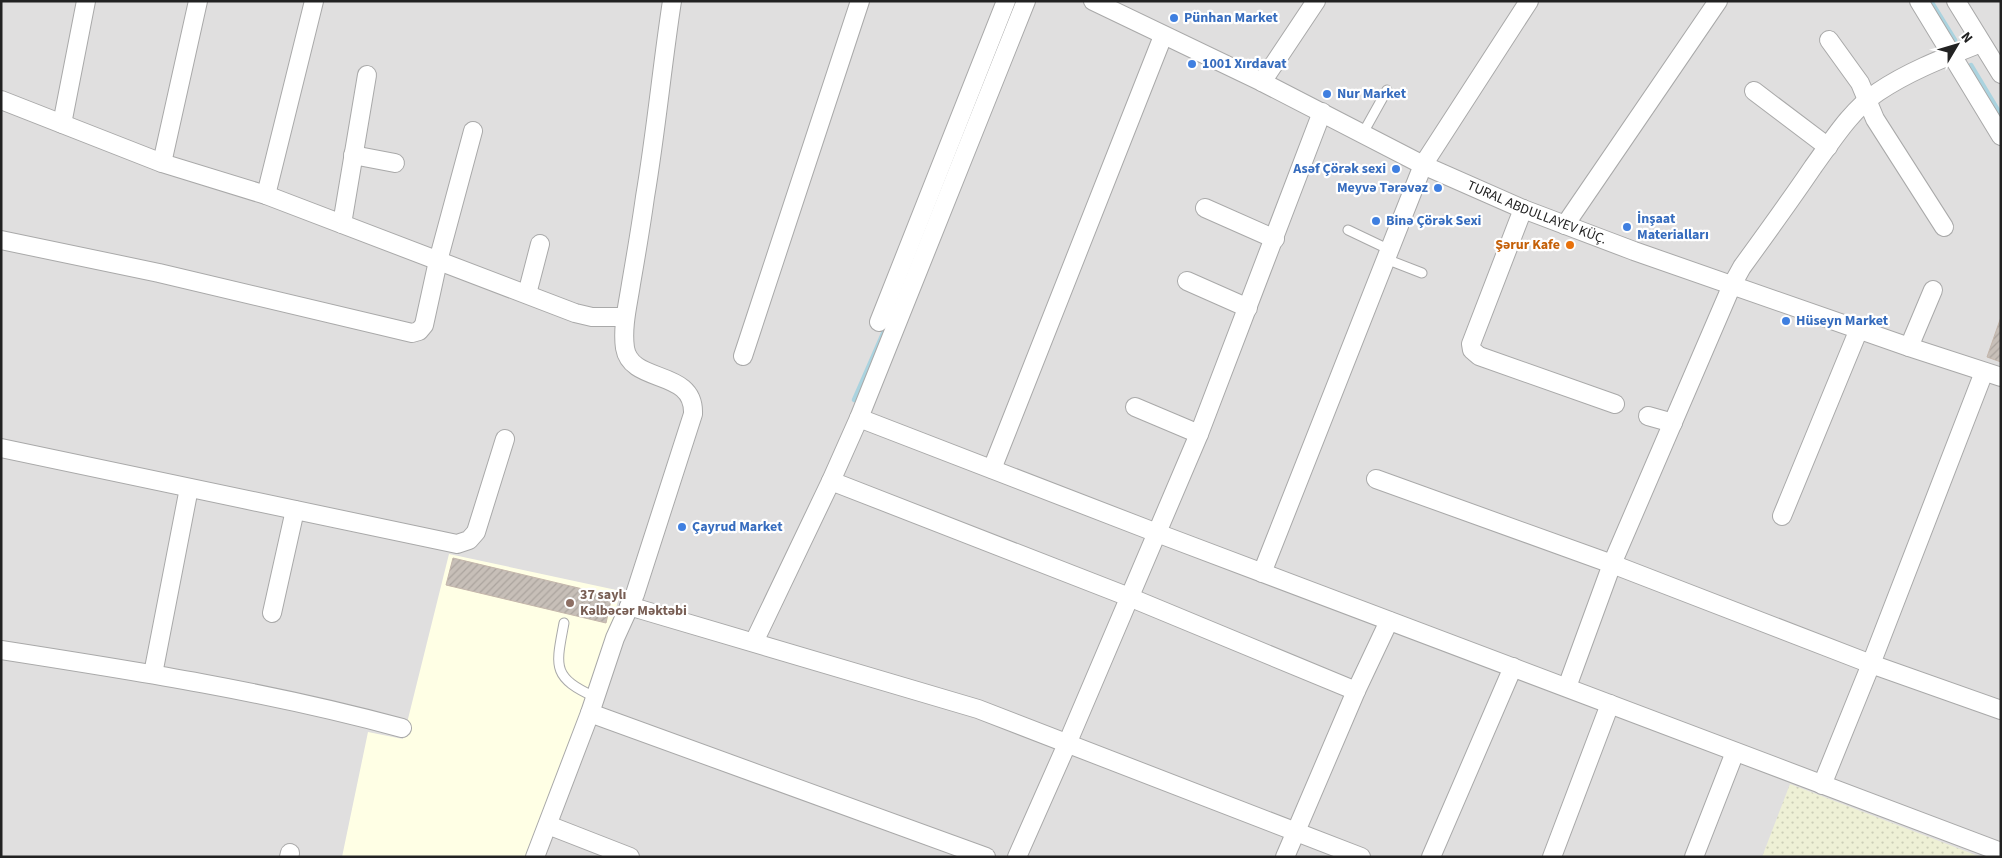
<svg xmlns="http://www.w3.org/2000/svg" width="2002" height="858" font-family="'Source Sans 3',sans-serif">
<defs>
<pattern id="farmland-dots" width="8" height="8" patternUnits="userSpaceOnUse" patternTransform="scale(1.25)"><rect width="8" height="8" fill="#eef0d5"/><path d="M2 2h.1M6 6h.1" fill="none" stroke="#ccceb7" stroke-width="1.8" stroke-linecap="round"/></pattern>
<pattern id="building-hatch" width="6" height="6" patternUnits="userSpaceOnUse" patternTransform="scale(1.25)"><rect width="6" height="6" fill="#c7bfb8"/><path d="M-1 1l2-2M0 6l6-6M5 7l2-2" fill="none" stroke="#aba49e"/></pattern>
</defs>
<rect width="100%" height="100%" fill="#f2efe9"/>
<rect fill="#e0dfdf" x="1" y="1" width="2000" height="856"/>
<path fill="#ffffe5" d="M449,554L621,591L582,722L529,857H342L368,732L403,739Z"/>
<path fill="url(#farmland-dots)" d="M1790,784L1981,857H1762Z"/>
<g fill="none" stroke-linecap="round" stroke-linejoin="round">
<g stroke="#aad3df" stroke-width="4.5">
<path d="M1931,1L1955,40"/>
<path d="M1971,65L2001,115"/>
<path d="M854,400L888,322"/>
</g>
</g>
<g fill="url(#building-hatch)" stroke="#c4b6ab">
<path d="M2001,317V362L1987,357Z"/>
<path d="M453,558L612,596L606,623L446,585Z"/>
</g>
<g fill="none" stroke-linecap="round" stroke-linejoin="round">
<g stroke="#a9a9a9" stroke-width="11">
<g id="service">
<path d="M1363,133L1387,90"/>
<path d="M1348,230L1390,250"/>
<path d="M1386,259L1422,273"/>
<path d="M564,623C556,666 551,677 595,697"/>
</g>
</g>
<g stroke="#a9a9a9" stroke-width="20">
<g id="minor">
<path id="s1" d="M1093,1L1262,82L1423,165L1523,209L1634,251L1909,347L2001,377"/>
<path d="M1919,1L2001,136"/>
<path d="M1956,1L2001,74"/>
<path d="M1829,40L1860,83L1875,119L1944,227"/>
<path d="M1262,82L1316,1"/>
<path d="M1754,91L1828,147"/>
<path d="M1,100L162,163L266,195L575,313L592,317H625"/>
<path d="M62,124L86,1"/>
<path d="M353,155L395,163"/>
<path d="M162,163L198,1"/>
<path d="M266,195L314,1"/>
<path d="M1205,208L1275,239"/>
<path d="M1523,209L1471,344L1472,350L1479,356L1615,404"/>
<path d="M342,224L367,75"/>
<path d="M1565,225L1718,1"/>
<path d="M1,240L159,273L412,333L419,331L424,325L438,261L473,131"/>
<path d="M1187,281L1248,308"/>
<path d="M527,294L540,244"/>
<path d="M879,322L1006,1"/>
<path d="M1909,347L1933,290"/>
<path d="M743,356L860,1"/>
<path d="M1135,407L1199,434"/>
<path d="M1648,416L1673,423"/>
<path d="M859,418L1157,533L2001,852"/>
<path d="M1,448L457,544L469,540L476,532L505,439"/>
<path d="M992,469L1163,36"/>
<path d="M1376,479L1612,564L1871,664L2001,710"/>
<path d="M831,481L1129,597L1356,691"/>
<path d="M1782,516L1859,329"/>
<path d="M1262,573L1423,165L1529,1"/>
<path d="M629,606L978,709L1361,857"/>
<path d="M272,613L295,510"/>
<path d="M754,642L831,481L859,418L1026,1"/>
<path d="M1,650C136,671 270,692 402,728"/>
<path d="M153,674L189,488"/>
<path d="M1567,687L1612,564L1732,285L1742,267C1766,234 1790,201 1813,167C1832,141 1851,110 1878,92C1909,71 1946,57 1981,43"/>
<path d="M590,713L986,857"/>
<path d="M1822,785L1871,664L1984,372"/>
<path d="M548,825L630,857"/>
<path d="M289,857L290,853"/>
<path d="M535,857L590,713L615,638L635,594L693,414C695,368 631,385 625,348C622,327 628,304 631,284C636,255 641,226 645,197C656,132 662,66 672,1"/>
<path d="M1017,857L1067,744L1199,434L1322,112"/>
<path d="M1285,857L1356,691L1389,621"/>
<path d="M1431,857L1513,667"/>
<path d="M1552,857L1610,704"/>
<path d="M1694,857L1735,752"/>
</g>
</g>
<use href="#service" stroke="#fff" stroke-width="9"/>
<use href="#minor" stroke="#fff" stroke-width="18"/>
</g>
<g fill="#3f7fe0" stroke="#fff" stroke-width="2">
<circle cx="1174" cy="18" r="5"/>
<circle cx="1192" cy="64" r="5"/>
<circle cx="1327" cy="94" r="5"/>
<circle cx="1396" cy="169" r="5"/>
<circle cx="1438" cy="188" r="5"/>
<circle cx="1376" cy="221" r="5"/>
<circle cx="1627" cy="227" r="5"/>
<circle cx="1786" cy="321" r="5"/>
<circle cx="682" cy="527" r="5"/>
</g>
<circle fill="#e8710a" stroke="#fff" stroke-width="2" cx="1570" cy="245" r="5"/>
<circle fill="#8d6e63" stroke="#fff" stroke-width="2" cx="570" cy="603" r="5"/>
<g text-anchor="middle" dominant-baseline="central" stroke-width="4.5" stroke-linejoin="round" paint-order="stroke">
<g font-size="14" font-weight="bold" fill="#366cbe" stroke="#fff" text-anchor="start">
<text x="1184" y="18">Pünhan Market</text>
<text x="1202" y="64">1001 Xırdavat</text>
<text x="1337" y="94">Nur Market</text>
<text x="1386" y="169" text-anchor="end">Asəf Çörək sexi</text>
<text x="1428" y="188" text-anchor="end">Meyvə Tərəvəz</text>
<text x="1637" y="219">İnşaat<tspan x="1637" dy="16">Materialları</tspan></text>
<text x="1386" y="221">Binə Çörək Sexi</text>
<text x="1796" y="321">Hüseyn Market</text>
<text x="692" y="527">Çayrud Market</text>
</g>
<g font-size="14" fill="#222" stroke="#fff">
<text stroke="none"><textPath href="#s1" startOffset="492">TURAL ABDULLAYEV KÜÇ.</textPath></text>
</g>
<g font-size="14" font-weight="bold" fill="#c56008" stroke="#fff" text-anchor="end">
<text x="1560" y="245">Şərur Kafe</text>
</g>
<g font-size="14" font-weight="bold" fill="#785e54" stroke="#fff" text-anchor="start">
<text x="580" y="595">37 saylı<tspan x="580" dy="16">Kəlbəcər Məktəbi</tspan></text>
</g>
</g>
<rect width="2002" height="858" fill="none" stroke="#222222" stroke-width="5"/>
<g transform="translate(1957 45) rotate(52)" stroke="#ffffff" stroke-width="4" paint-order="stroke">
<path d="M0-4L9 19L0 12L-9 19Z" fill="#222222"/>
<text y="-8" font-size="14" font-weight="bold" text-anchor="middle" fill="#222222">N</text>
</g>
</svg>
